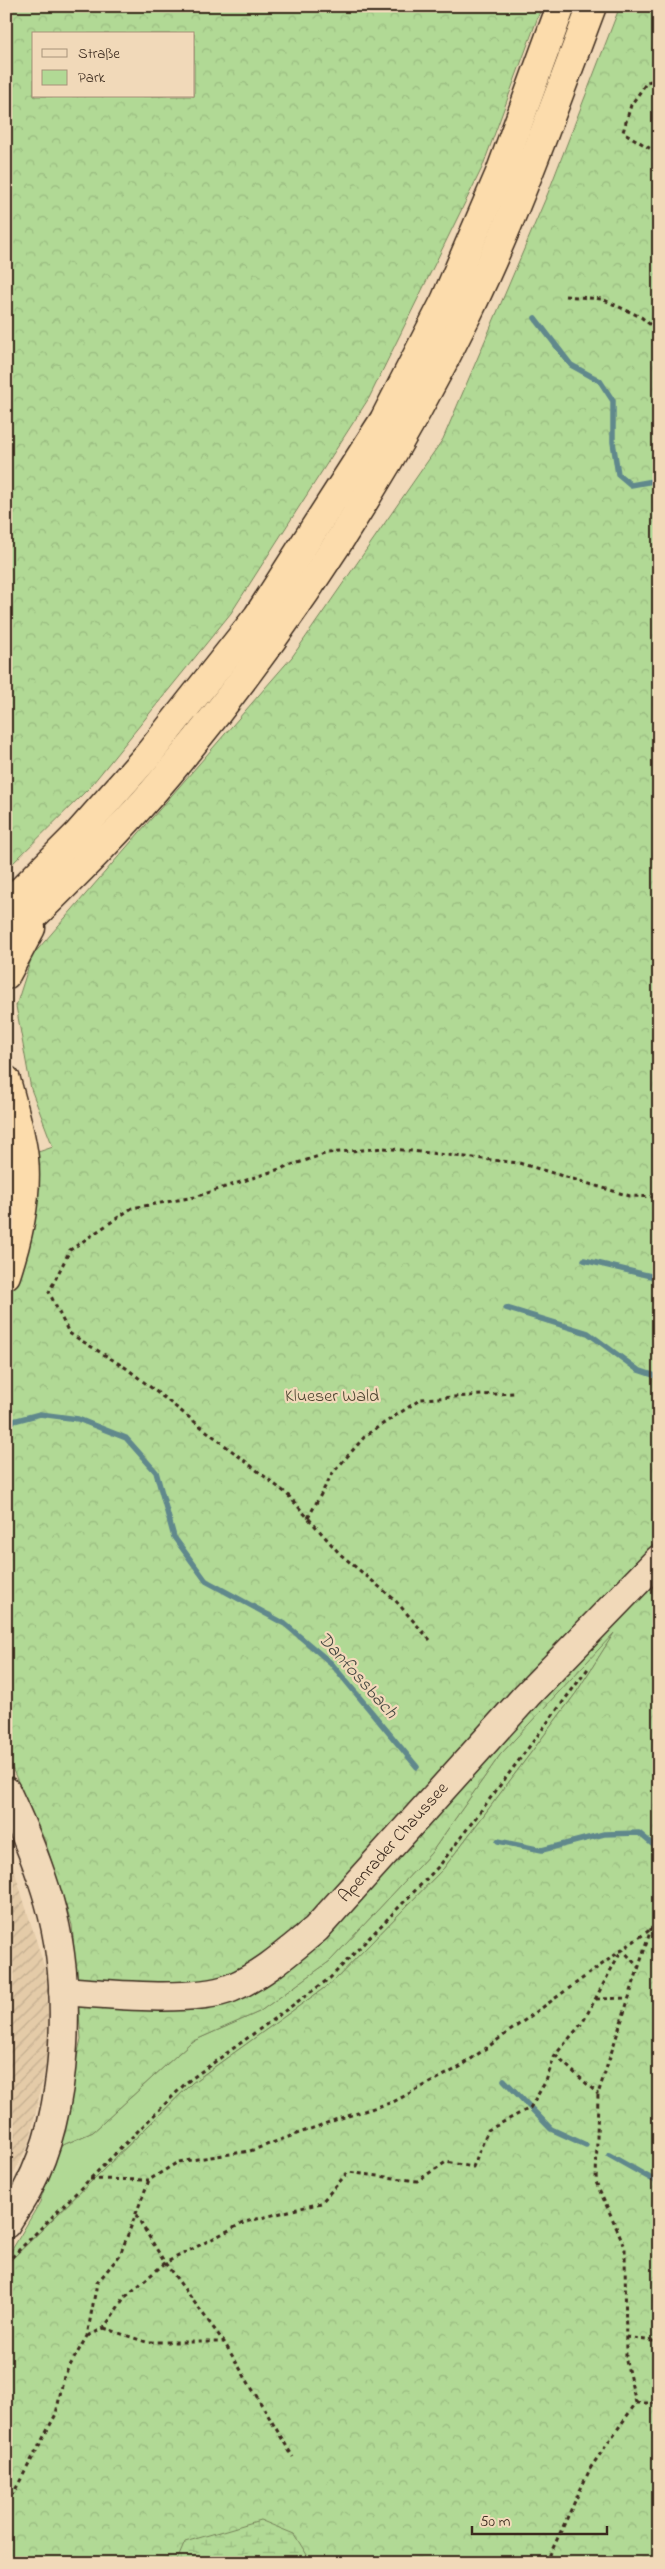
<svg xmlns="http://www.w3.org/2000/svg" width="665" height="2569" font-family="'Indie Flower',sans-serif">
<defs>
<pattern id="industrial-furrows" width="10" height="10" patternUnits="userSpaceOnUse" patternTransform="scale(1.25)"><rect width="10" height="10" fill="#e4cba8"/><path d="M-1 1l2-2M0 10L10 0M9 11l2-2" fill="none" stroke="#c4ae90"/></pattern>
<pattern id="forest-crowns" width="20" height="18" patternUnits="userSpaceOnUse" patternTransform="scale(1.25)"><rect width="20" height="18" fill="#b1d995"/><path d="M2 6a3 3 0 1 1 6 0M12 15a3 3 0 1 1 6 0" fill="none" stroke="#99ba80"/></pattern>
<pattern id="wetland-marsh" width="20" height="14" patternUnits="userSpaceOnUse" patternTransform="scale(1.25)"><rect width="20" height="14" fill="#b1d995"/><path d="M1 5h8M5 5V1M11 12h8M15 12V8" fill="none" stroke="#99ba80"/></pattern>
</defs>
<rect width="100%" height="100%" fill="#f1d9b9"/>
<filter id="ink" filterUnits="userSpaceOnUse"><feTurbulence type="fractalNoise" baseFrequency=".02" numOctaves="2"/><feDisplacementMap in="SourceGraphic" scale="10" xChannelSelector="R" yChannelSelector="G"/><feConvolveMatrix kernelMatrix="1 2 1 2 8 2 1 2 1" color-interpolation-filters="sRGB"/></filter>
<g filter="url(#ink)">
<path fill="url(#industrial-furrows)" d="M6,1844L46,1972L50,2045L29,2144L6,2188Z"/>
<path fill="#b1d995" stroke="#76825a" d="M616,1630L576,1693L444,1868L334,1981L192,2083L6,2265V2260L40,2202L56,2148L93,2132L191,2042L259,2012L330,1961L431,1853L500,1755Z"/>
<g fill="url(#forest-crowns)" stroke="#76825a" fill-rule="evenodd">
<path d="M6,6H542L482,168L369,398L231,613L89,788L6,870ZM34,34H194V96H34Z"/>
<path d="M620,6H659V2563H6V2265L192,2083L334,1981L444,1868L576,1693L614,1633L500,1755L431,1853L330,1961L259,2012L191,2042L93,2132L56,2148L81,2039L72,1925L45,1841L6,1755V1163L53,1147L31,1089L16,1006L32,956L292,657L443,439L548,193Z"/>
</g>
<path fill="url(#wetland-marsh)" stroke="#76825a" d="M260,2520L294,2534L312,2563H176L185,2542Z"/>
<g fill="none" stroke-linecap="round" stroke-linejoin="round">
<g stroke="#60888c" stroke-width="5.5">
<path d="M535,318L571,365L600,381L613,401V442L618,474L631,485L659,480"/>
<path d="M584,1260L659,1278"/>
<path d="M506,1308L588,1333L638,1370L659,1377"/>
<path d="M6,1423L40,1414L78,1419L126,1438L156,1472L174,1537L206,1581L285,1624L331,1663L417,1767"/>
<path d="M498,1841L542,1850L604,1834L639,1833L658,1849L659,1853"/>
<path d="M504,2080L551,2129L586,2145"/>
<path d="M609,2155L659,2183"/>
</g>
<g stroke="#3b2a1e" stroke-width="31">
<g id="secondary">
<path d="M6,1791C23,1827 38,1863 49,1901C73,1985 69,2110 28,2188C22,2200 13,2212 6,2224"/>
<path d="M63,1991C104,1994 194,2003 231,1988C263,1975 290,1950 316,1929L527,1695L659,1559"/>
</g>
</g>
<g stroke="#3b2a1e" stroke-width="31">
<g id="highway">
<path d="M6,906L77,835L148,755L258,616L384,420L445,301L500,173L561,6"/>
<path d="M6,943C62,888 119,833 169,773C286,632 387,478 468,313C516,214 553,109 592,6"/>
<path d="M6,975L31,928"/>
<path d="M6,1080C13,1106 21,1132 24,1158C28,1197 18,1239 6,1275"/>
</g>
</g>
<g stroke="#3b2a1e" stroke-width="3" stroke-dasharray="4 4" stroke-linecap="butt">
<path d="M659,79L647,82L631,105L623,132L659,154"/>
<path d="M565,296L602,299L641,317L659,332"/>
<path d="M308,1518L332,1474L366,1435L421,1399L514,1393"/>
<path d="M430,1640L395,1600L340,1554L287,1494L126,1368L69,1333L49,1292L70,1250L132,1208L195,1197L328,1153L384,1148L519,1163L630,1196L659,1197"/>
<path d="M596,1999L628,1998"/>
<path d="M555,2055L598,2094"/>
<path d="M90,2179L149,2180"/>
<path d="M136,2215L165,2263L224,2342L293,2457"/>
<path d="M6,2263L187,2082L330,1978L440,1865L590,1666"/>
<path d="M104,2328L146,2342H223"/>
<path d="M88,2336L104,2328L124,2298L165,2263L245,2222L321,2203L348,2172L417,2181L446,2162L473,2167L488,2130L530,2108L546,2081L555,2055L583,2022L622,1949L638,1967"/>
<path d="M626,2337L659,2342"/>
<path d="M636,2403H659"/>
<path d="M6,2502L14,2492L56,2414L64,2376L87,2336L97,2283L120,2255L149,2180L178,2162L250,2151L335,2120L393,2102L460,2067L651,1929"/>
<path d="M546,2563L591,2467L636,2403L626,2361L625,2247L596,2182L598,2094L651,1929L659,1918"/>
</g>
<use href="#secondary" stroke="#f1d9b9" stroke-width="28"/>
<use href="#highway" stroke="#fcdcac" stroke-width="28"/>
</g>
</g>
<g text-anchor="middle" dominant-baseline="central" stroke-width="4.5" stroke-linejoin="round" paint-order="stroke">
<g font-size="18" fill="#4d4430" stroke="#f1d9b9">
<text x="332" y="1397">Klueser Wald</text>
</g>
<g font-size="18" fill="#3b2a1e" stroke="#f1d9b9">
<text transform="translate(394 1843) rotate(-48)">Apenrader Chaussee</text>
</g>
<g font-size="19" font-style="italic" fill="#474943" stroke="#f1d9b9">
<text transform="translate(357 1676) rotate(48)">Danfossbach</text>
</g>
</g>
<rect width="665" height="2569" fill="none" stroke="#f1d9b9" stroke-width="25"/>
<rect x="12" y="12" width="640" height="2544" fill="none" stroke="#3b2a1e" stroke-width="2" filter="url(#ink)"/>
<rect x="32" y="32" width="162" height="65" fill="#f1d9b9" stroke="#a8937b"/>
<rect x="42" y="49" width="25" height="8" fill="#f1d9b9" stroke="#a8937b"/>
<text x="78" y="58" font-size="15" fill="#3b2a1e">Straße</text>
<rect x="42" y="70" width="25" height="15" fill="#b1d995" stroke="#a8937b"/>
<text x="78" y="82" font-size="15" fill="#3b2a1e">Park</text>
<path d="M472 2526v8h135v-8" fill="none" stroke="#3b2a1e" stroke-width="2.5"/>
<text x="480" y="2526" font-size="15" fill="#3b2a1e" stroke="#f1d9b9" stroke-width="4" paint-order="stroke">50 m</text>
</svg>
